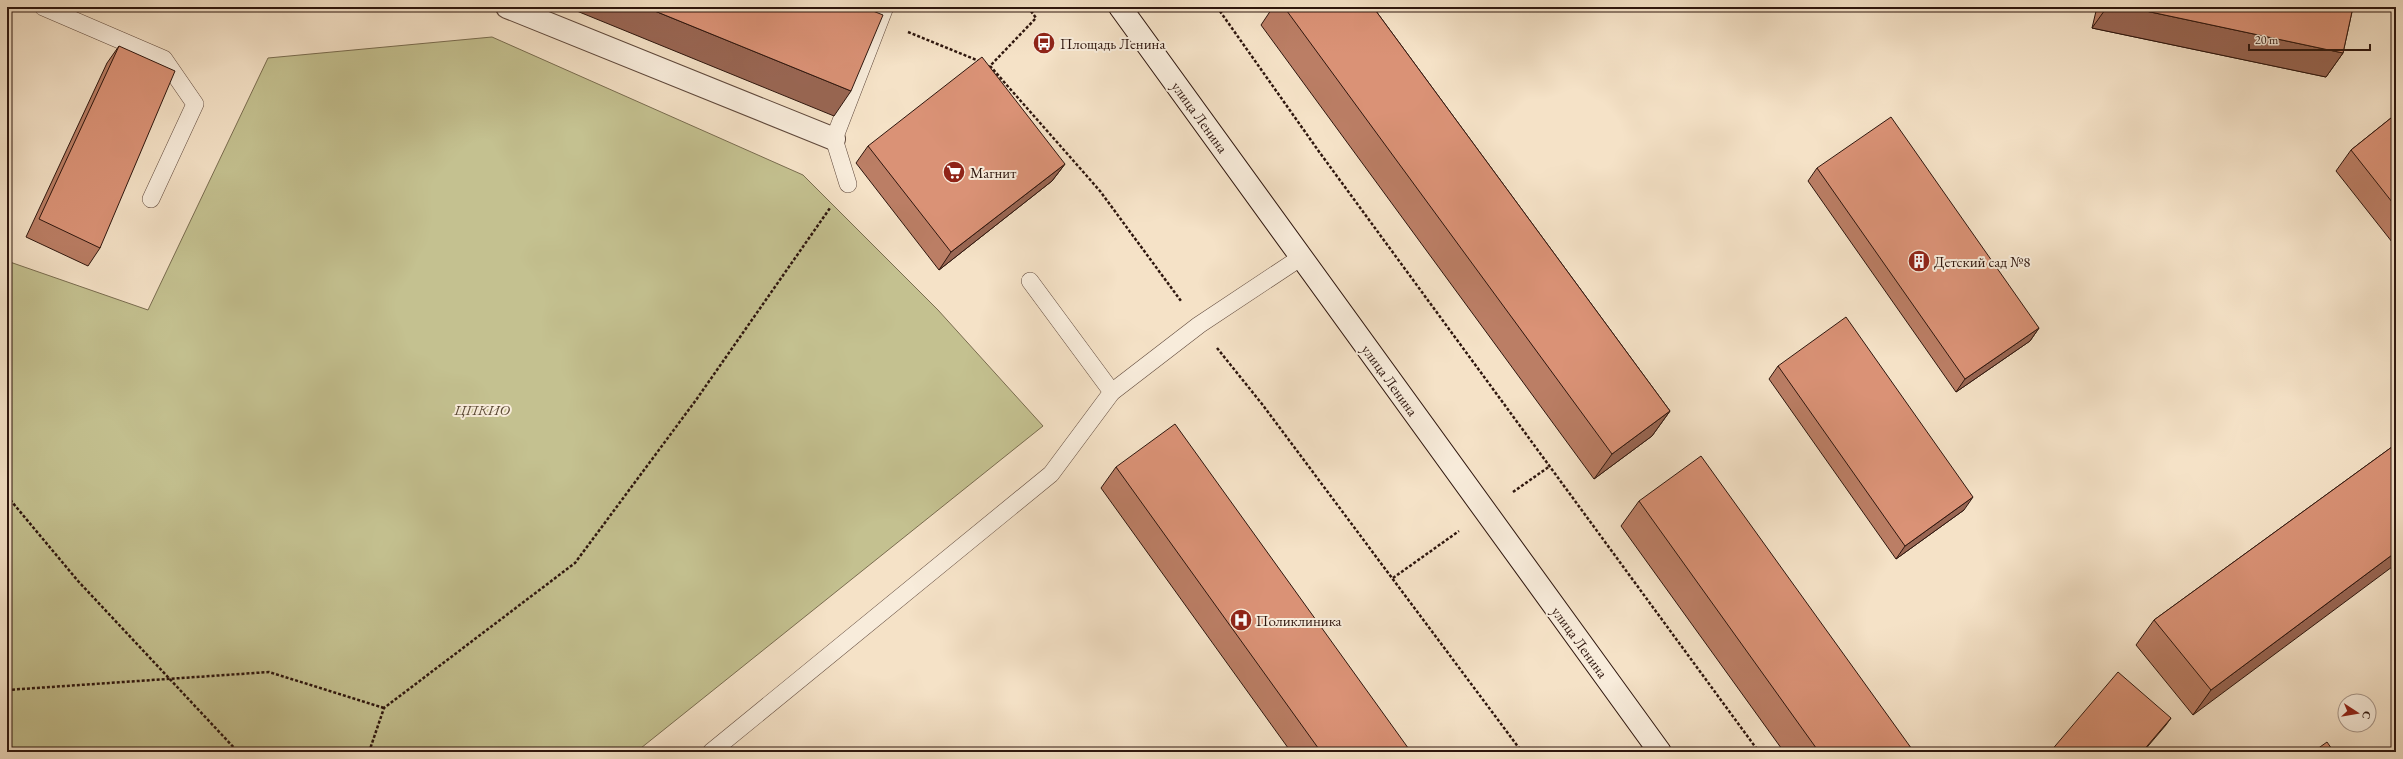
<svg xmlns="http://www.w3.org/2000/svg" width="2403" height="759" font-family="'EB Garamond',serif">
<rect width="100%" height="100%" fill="#f5e2c7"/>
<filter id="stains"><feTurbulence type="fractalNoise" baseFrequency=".005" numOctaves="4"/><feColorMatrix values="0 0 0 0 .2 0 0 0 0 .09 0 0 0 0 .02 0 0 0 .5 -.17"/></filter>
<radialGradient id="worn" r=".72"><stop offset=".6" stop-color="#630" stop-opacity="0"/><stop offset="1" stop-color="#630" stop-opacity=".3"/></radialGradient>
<path fill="#c4c190" stroke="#796c4f" d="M492,37L803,175L938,310L1043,426L636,752H7V261L148,310L268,58Z"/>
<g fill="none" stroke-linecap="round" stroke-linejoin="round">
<g stroke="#60493c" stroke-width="18">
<g id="lane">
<path d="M43,7L164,59L195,104L151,199"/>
<path d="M848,184L834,139L885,7"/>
<path d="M1030,281L1112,392"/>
<path d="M711,752L1051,474L1112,392L1199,325L1300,258"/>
</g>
</g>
<g stroke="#60493c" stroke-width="24">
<path id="street" d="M507,7L834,139"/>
</g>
<g stroke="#2e160e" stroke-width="24">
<path id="secondary" d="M1120,7L1660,752"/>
</g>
<g stroke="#2e160e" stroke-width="2.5" stroke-dasharray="3 2" stroke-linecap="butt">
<path d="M1028,7L1036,18L990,66L1100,191L1181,301"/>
<path d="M1217,7L1320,153L1759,752"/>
<path d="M908,32L979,61"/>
<path d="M1217,348L1262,404L1522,752"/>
<path d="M1513,492L1550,466"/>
<path d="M7,496L78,581L238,752"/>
<path d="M1393,578L1459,531"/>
<path d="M7,690L269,672L384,708"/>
<path d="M369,752L384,708L575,563L696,400L830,208"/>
</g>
<use href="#lane" stroke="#f8ecdb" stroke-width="17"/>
<use href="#street" stroke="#f8ecdb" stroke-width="22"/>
<use href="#secondary" stroke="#f8ecdb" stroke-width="22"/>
</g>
<g fill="#bb7e65" stroke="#2e160e">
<path d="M1273,7H1373L1670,411L1652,436L1594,479L1261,25Z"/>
<path d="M2097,7H2353L2343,53L2326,77L2092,28Z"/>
<path d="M119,46L100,248L88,266L26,237L107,63Z"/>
<path d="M2396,114V247L2336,171L2351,150Z"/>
<path d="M868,146L1065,164L1052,181L939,270L856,163Z"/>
<path d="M1817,168L2039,328L2030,341L1956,392L1808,181Z"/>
<path d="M1778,366L1964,510L1896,559L1769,379Z"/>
<path d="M2396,444L2193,715L2136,645L2154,620Z"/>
<path d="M1116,467L1411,752H1291L1101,488Z"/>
<path d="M1639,501L1914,752H1784L1621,526Z"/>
</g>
<g fill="#996653" stroke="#2e160e">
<path d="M567,7H645L851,91L834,116Z"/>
<path d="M2107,7H2127L2343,53L2326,77L2092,28Z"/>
<path d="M1065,164L1052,181L939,270L951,252Z"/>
<path d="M2039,328L2030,341L1956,392L1965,379Z"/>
<path d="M1670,411L1652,436L1594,479L1612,454Z"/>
<path d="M1973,497L1964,510L1896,559L1905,546Z"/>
<path d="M2396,552V564L2193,715L2211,690Z"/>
<path d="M2171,718L2166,725L2143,752H2142Z"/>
</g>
<g fill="#da9276" stroke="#2e160e">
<path d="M645,7H863L883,15L851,91Z"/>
<path d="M1284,7H1373L1670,411L1612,454Z"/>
<path d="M2127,7H2353L2343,53Z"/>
<path d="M119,46L175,71L100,248L39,219Z"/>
<path d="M982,57L1065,164L951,252L868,146Z"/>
<path d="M2396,114V207L2351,150Z"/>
<path d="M1891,117L2039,328L1965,379L1817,168Z"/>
<path d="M1846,317L1973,497L1905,546L1778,366Z"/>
<path d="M1175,424L1411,752H1321L1116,467Z"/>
<path d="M2396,444V552L2211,690L2154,620Z"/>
<path d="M1701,456L1914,752H1819L1639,501Z"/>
<path d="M2118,672L2171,718L2142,752H2050Z"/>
<path d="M2327,742L2334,752H2313Z"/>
</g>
<defs>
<g id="bus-disc" transform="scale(1.15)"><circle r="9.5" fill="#8f2418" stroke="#f8ecdb"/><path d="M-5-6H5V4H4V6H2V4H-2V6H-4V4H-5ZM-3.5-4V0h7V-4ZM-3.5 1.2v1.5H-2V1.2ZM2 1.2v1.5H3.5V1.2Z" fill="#fff"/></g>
<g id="supermarket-disc" transform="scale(1.15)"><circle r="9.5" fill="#8f2418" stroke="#f8ecdb"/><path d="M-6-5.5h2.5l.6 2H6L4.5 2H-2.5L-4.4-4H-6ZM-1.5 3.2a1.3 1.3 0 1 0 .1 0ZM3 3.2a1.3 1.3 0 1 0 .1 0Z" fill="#fff"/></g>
<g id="building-disc" transform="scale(1.15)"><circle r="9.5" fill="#8f2418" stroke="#f8ecdb"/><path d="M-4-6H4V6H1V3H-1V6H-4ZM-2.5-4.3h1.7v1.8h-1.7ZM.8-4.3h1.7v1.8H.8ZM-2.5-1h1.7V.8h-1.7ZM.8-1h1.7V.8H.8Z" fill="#fff"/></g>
<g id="hospital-disc" transform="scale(1.15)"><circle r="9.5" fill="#8f2418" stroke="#f8ecdb"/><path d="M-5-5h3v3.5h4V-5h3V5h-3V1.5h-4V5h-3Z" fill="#fff"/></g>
</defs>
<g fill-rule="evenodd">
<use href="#bus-disc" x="1044" y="43"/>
<use href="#supermarket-disc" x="954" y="172"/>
<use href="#building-disc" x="1919" y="261"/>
<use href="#hospital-disc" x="1241" y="620"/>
</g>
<g text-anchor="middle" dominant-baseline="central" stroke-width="4" stroke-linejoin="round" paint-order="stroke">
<g font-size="15" fill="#2e160e" stroke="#f8ecdb" text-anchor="start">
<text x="1060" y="43">Площадь Ленина</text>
<text x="970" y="172">Магнит</text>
<text x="1934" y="261">Детский сад №8</text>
<text x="1256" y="620">Поликлиника</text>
</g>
<g font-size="15" fill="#2e160e" stroke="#f8ecdb">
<text transform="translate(1200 117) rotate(54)">улица Ленина</text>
<text transform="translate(1390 380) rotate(54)">улица Ленина</text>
<text transform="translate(1580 642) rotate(54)">улица Ленина</text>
</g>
<g font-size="15" font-style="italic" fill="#5b4935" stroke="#f8ecdb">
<text x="482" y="409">ЦПКИО</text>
</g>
</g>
<rect width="2403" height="759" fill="none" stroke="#f5e2c7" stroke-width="24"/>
<rect x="8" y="8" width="2387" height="743" fill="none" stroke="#2e160e" stroke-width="2"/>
<rect x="12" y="12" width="2379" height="735" fill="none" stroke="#2e160e"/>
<g transform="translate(2357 713) rotate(102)"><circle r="19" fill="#f8ecdb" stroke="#a79689"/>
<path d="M0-3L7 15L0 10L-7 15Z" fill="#8f2418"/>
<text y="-6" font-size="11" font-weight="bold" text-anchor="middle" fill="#2e160e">С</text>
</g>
<path d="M2249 44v6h121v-6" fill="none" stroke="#2e160e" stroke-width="2"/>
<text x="2255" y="44" font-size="12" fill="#2e160e" stroke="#f8ecdb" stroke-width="3" paint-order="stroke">20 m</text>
<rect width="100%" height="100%" filter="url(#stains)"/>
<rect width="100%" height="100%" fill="url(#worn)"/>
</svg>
